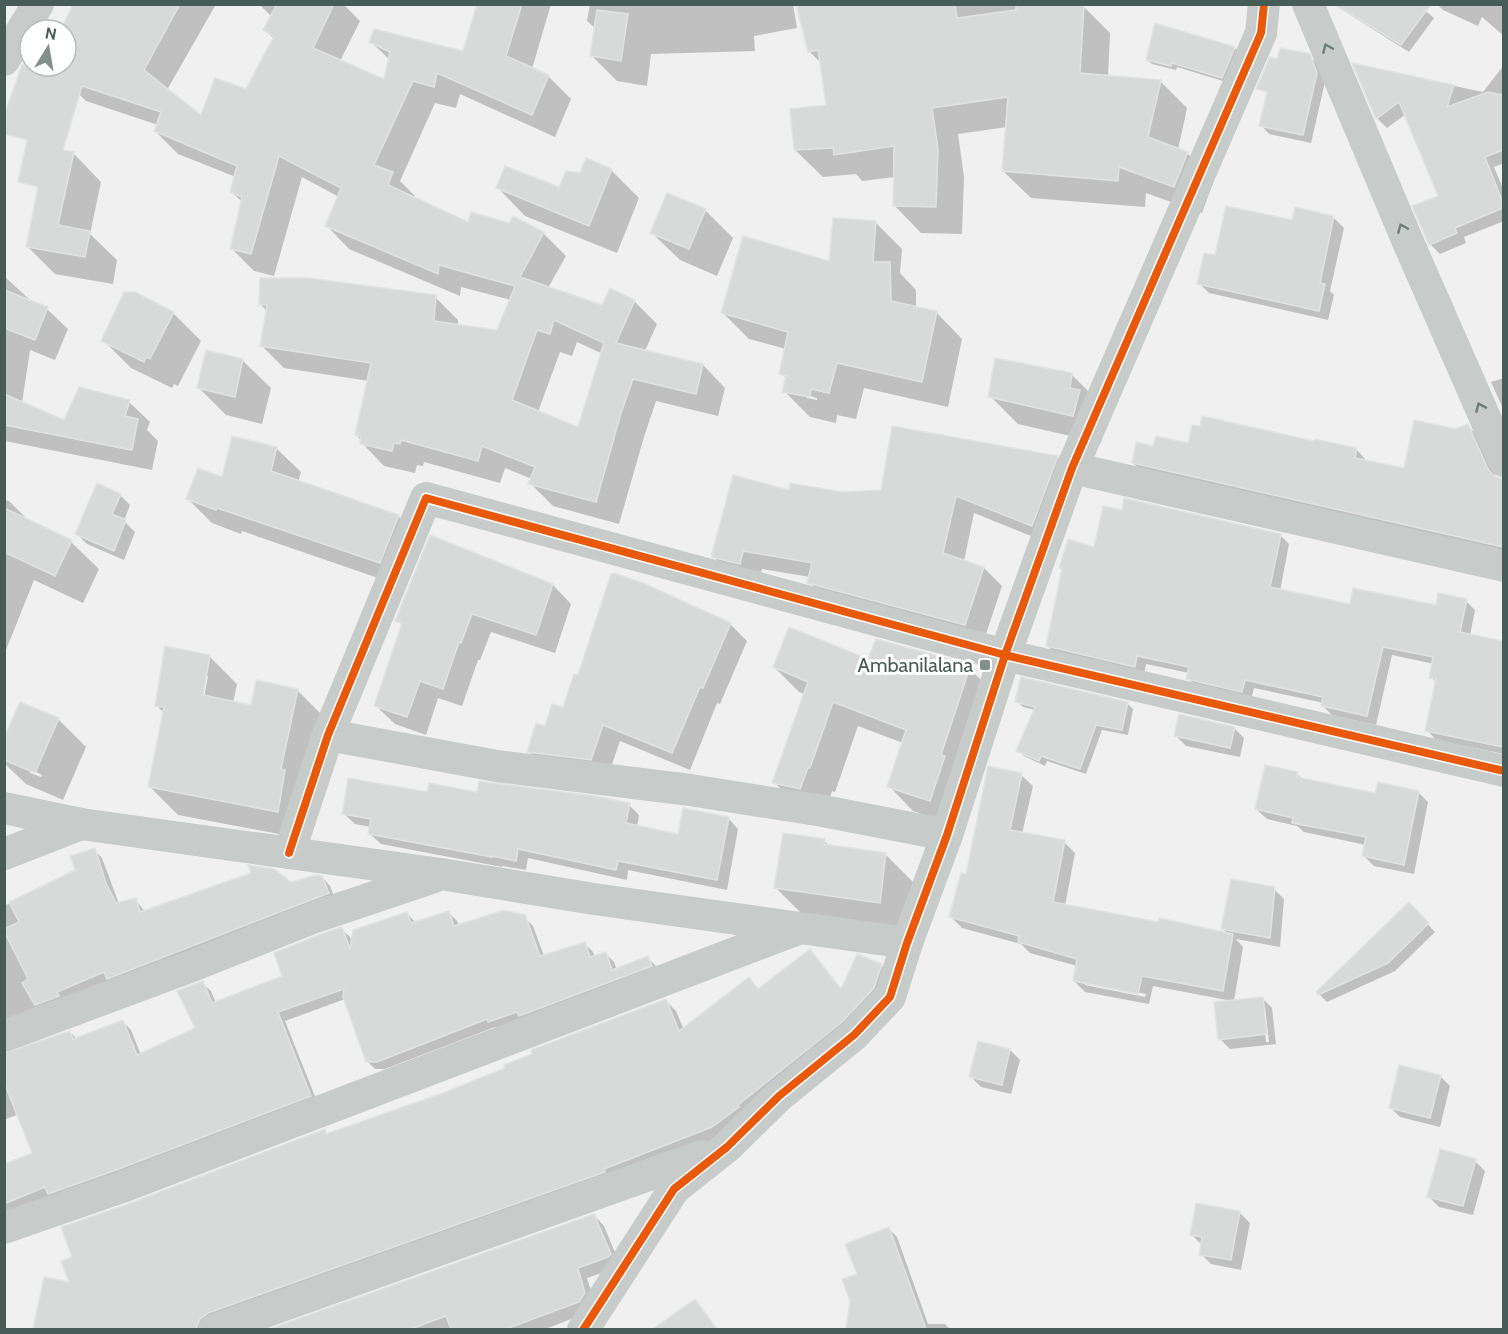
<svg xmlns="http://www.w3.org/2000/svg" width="1508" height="1334" font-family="Cabin,sans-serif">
<rect width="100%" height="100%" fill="#f0f0f0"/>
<g fill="#0003" fill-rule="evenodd">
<path d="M77,4H213L215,6L167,90L202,117L246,91L274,39L265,30L272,17L259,4H343L360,21L340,61L385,81L390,60L371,42L464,53L479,4H551L532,69L548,76L571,99L555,137L460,94L456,108L435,103L400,181L415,196L414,198L469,224L543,233L566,256L548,288L603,307L634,301L657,324L645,351L703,365L725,388L718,416L656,401L644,437L619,524L553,506L530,483L532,479L505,468L500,483L424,462L423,466L417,465L415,473L384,466L362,443V441L356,435L369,381L284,368L262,346L267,311L260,304L435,297L458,320V326L498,332L511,300L461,287L460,296L349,249L327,226L339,197L302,177L274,276L254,271L231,248L242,202L232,192L236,177L178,154L155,131L158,125L86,101L63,79L58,66H66L65,30ZM577,342L603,354L579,429L538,412L560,352L572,356Z"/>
<path d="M590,4H793L797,28L754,36L755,51L651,54L647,86L617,81L591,55L596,29L587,21Z"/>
<path d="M806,4L1083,6L1110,33L1108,77L1160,81L1187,108L1178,150L1187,153L1214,180L1202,213L1146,193L1145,207L1031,198L1003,171L1007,127L958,134L964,177L962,234L921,233L894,205L895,177L862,181L856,174L823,177L795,150L828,107L822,64L809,51Z"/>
<path d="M1333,4H1417L1434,18L1409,52Z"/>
<path d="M1437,4H1504V36L1482,17L1478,26L1443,10Z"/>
<path d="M1156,25L1235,48L1239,53L1226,82L1177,67L1176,70L1152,64L1147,60Z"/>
<path d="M1309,56L1318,64L1325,82L1311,143L1269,134L1261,125Z"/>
<path d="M1355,65L1483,92L1504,65V163L1494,167L1504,191V221L1464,237L1466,243L1440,254L1430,244L1440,197L1406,114L1387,128L1377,118Z"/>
<path d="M48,148L74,154L101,182L90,234L117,260L113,284L55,274L27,246Z"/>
<path d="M611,170L639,198L617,253L525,216L498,188L560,189L581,174Z"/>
<path d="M705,210L733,238L717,276L680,260L652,233Z"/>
<path d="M1334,218L1344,228L1330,291L1334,295L1328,320L1209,293L1199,283L1216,257Z"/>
<path d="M876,223L902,249L900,273L916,290V308L936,312L962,339L948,407L864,388L856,419L837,415L836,423L810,417L784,391L787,379L781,373L786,349L749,339L723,313L831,262ZM803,394L817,398V400L807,398Z"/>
<path d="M4,276L29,299L28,301L47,309L68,329L55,360L30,350L22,403L65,421L129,402L150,422L147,430L158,441L152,470L5,441L4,443Z"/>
<path d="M173,313L201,341L178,386L174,384L172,388L131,368L103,340Z"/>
<path d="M207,352L243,361L271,388L262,424L226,415L198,387Z"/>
<path d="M1071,374L1099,402L1107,419L1101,443L1018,424L990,396Z"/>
<path d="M1504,378V411L1491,382Z"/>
<path d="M1468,426L1477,435L1496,478L1504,480V554L1142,472L1133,463L1154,448L1190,445L1315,443L1356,449L1365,459L1364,461L1405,470L1455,431Z"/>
<path d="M276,448L301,472L298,482L399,517L423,541L404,587L242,531L241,534L212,523L188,499Z"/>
<path d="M1057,457L1075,476L1051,544L974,513L964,561L984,568L1002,586L983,643L828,601L809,582L810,577L762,569L758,582L731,575L713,556L790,492L842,494L882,491Z"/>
<path d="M120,495L130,505L124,521L135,532L124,560L87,544L77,534Z"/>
<path d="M4,500L9,501L30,522L71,542L99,569L83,603L34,580L4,655Z"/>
<path d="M1280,535L1289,544L1280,591L1351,606H1437L1466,601L1475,610L1470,636L1504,643V754L1436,740L1427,730L1437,683L1431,677L1434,664L1392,655L1376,725L1332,715L1323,706L1324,703L1254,688L1251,700L1197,687L1188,678L1189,673L1146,664L1144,675L1056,655L1047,645L1063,569L1061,567L1095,549Z"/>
<path d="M553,585L571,604L555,653L491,632L480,660H478L462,706L438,698L426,735L395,724L376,706L403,626L397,620Z"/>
<path d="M730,624L747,641L720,704L717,703L690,770L620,741L608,776L545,768L528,751L546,727L564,709L579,677Z"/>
<path d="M209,656L237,684L233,703L252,706L297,690L325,718L305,839L178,815L150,787L164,713L156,705ZM204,676H208L203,703L200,702Z"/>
<path d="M869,661L969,668L994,693L954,824L913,811L889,786L903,743L858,726L835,792L832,791L825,813L799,807L774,782L805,694L799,692L774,667Z"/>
<path d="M1017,701L1127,703L1133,709L1128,735L1102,730L1086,774L1047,761L1045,766L1024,756L1018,750L1035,710L1023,707Z"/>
<path d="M58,719L86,747L63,800L26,784L4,763V742ZM30,769L42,775L41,777L30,773Z"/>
<path d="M1234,728L1244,738L1240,757L1186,746L1176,736Z"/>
<path d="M1297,774L1303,779L1376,795L1418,792L1428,802L1414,874L1374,866L1364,856L1366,845L1304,832L1297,826L1267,819L1256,809Z"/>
<path d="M1021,775L1033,786L1022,834L1064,842L1075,853L1065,906L1229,935L1223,929L1274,889L1284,899L1280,947L1236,939L1243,947L1234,1001L1262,998L1272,1008L1276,1044L1230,1049L1220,1039L1232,1001L1153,986L1149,1004L1085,992L1074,981L1077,966L1030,953L1021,944L962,928L951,917L967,876ZM1085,982L1146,994L1145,997L1085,985ZM1262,1007H1265L1269,1042H1266Z"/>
<path d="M428,794H479L629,805L639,815L637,827L679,835L728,818L738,829L727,890L628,870L627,880L528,858L526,870L502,866V867L381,844L370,834L371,827L355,824L344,814Z"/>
<path d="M824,841L831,847L885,854L913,882L907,930L804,916L776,888Z"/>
<path d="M94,850L102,858L119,904L135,899L145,912L322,877L330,886L336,902L4,1028V906L77,871Z"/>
<path d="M1409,904L1435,932L1395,971L1327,1002L1319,994Z"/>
<path d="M407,913L415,922L449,913L457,921L459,926L524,917L533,926L544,956L585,944L593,952L595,957L606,954L614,962L617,970L647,957L656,966L659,974L498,1029L495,1027L385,1069H375L367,1061L345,999L285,1021L318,1104L4,1215V1165L34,1153L19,1114L4,1120V1055L70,1032L77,1039L123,1022L131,1030L141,1055L197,1029L202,983L211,991L216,1003L284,977L341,929L350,937L353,944Z"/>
<path d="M810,951L842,990L881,965L891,975L884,998L722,1137L210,1330H34L45,1279L71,1284L74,1258L128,1205L324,1131L328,1135L444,1094L665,1000L676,1011L684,1030L749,979L760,990Z"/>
<path d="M1010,1050L1020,1060L1011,1094L981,1087L971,1077Z"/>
<path d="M1440,1076L1450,1086L1440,1127L1400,1117L1390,1107Z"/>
<path d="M1475,1161L1485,1171L1473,1215L1439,1207L1429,1197Z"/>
<path d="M1240,1213L1250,1223L1241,1270L1211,1264L1201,1254L1202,1245L1192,1235Z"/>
<path d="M594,1215L604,1226L620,1265L619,1267L587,1278L595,1304L589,1312L543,1330H273Z"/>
<path d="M889,1229L897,1237L928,1324H945L951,1330H848L852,1301L859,1274Z"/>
<path d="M695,1301L718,1330H655Z"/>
</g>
<g fill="#d8d9d9" stroke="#e1e3e3" stroke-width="1.5" fill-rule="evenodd">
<path d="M73,4H180L144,70L201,115L215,78L246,89L274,36L263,30L277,4H334L313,48L384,79L390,52L369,42L374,29L463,51L477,4H522L506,56L549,75L532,115L437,73L434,87L413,81L374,165L393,172L388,185L468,222L471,212L509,223L513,216L544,232L520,277L602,305L610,288L635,300L616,343L703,364L696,394L633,379L621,413L596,502L528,484L535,467L482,446L478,461L401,440L400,444L394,443L392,451L360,444L361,437L355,435L371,363L260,346L267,305H259L260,278H308L436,295L434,321L497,330L515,286L439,265L438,274L325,226L341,188L279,156L251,254L230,249L242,197L230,192L237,166L154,131L161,112L82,86L63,150L74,152L58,225L90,231L85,257L26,247L38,187L18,182L27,140L4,134V116L22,65L42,71L44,66H66V30H61ZM554,320L604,343L578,427L512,400L537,330L550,334Z"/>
<path d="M796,4H955L957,18L1016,10V4H1084L1080,73L1161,80L1148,137L1188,152L1174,187L1119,167L1118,181L1002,171L1008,97L932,108L938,149L936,207L893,206L894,146L834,155L833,148L794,150L790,109L826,105L818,50L808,52Z"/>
<path d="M1334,4H1431L1401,45Z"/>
<path d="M597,10L628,14L621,61L590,56Z"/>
<path d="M1155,23L1235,47L1222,78L1172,63L1171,66L1146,60Z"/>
<path d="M1280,48L1310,54L1317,73L1303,135L1259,126L1267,92L1256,89L1270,57L1277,59Z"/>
<path d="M1352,63L1454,85L1447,107L1488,92L1503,95V150L1485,157L1503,203V208L1455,228L1457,233L1429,245L1412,206L1438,196L1399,102L1376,119Z"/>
<path d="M586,158L612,169L589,226L496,188L505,166L559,187L566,171L580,173Z"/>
<path d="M667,193L706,209L689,249L650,233Z"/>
<path d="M1226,206L1292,220L1295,207L1334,216L1320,283L1325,284L1319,311L1197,284L1204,253L1215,255Z"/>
<path d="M833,218L876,221L873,262H890L891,301L937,311L922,382L837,363L829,393L811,389L810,397L782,392L786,376L779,374L788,332L721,313L743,236L829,261Z"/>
<path d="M4,290L48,307L35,340L4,328Z"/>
<path d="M124,292H135L174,312L150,359L146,357L144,362L101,341Z"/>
<path d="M206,350L243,359L235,397L197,388Z"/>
<path d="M995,358L1072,373L1070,388L1080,390L1073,416L988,397Z"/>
<path d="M79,387L130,400L125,416L138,419L132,450L4,425V394L64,420Z"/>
<path d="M1202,416L1314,441L1315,439L1357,448L1355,458L1404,468L1414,420L1455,429L1468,424L1488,469L1494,476L1503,479V547L1132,463L1136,442L1153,446L1156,436L1188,443L1192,425L1200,426Z"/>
<path d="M892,426L1058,456L1032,526L956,496L943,553L984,567L965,625L807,583L812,563L743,551L740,564L711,557L733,475L789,490L790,483L842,492L881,490Z"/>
<path d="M232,436L277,447L271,471L399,515L380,563L217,508L216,510L186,499L198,468L222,477Z"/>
<path d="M97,483L121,494L112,514L126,520L114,551L75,534Z"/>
<path d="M1124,498L1281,534L1270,587L1350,604L1353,588L1436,605L1438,593L1467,599L1460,632L1503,641V747L1425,731L1436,679L1429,678L1433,657L1383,647L1367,716L1321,706L1323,697L1245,680L1242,692L1186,679L1189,667L1137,656L1135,667L1046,646L1062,568H1059L1068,539L1094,547L1103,506L1122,510Z"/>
<path d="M4,508L72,540L55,576L4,552Z"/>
<path d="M430,535L553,584L536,635L472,614L461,643L459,642L443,689L420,681L407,717L374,706L402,623L395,621Z"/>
<path d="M614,573L643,583L731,623L703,688L700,687L672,753L603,725L591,760L527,752L536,723L545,726L552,704L563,707L574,674L578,675L611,574Z"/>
<path d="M789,627L868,659L876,639L953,660V661L970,667L941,755L945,756L930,801L887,787L906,730L833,702L810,768H808L800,789L772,783L808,682L773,667Z"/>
<path d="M165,646L210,655L203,695L251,705L256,680L298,689L281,769L285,770L278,812L148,787L164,707L155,706Z"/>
<path d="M1021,677L1128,702L1122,730L1096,725L1080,769L1041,756L1039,761L1016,751L1035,707L1015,702Z"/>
<path d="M20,702L59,718L35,773L4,760V738Z"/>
<path d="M1179,714L1235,727L1230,748L1174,736Z"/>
<path d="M1265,765L1298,772L1297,777L1375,793L1378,782L1419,791L1404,865L1362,856L1366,837L1292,823L1293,818L1255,809Z"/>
<path d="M988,766L1022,773L1010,830L1065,840L1053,902L1158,922L1159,918L1233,934L1223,991L1142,976L1138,994L1073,981L1077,959L1018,942L1019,936L949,917L961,873L966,874Z"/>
<path d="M348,778L427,792L429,783L477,792L479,781L595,796L630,803L626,823L678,834L683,808L729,817L717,880L618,861L616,870L518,849L516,861L492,856V857L368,834L371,819L342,814Z"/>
<path d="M783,833L825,839L824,844L886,853L880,903L774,888Z"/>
<path d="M95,848L106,883L116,903L136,898L140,912L251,873L248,865L274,869L291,882L316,875L322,876L329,893L107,979L104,972L57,992L59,996L35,1005L22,983L28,979L4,931V929L19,922L9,902L75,870L70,856Z"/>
<path d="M1231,879L1275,887L1270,938L1221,929Z"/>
<path d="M1409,902L1429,923L1388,963L1318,995L1316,992Z"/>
<path d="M504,910L525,915L540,956L585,942L590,957L606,952L612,970L648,956L652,966L519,1016L517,1012L488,1022L487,1019L377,1062H366L343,997L344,989L278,1012L311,1096L116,1170L48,1194L45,1187L4,1204V1164L32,1153L4,1082V1053L70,1031L73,1039L123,1020L137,1055L195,1028L177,991L203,981L212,1003L282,976L274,953L321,934L342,927L350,949L353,930L407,912L411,923L449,911L454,926Z"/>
<path d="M810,949L841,989L857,954L882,964L874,988L842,1022L738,1105L739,1107L712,1127L604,1169L605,1172L208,1313L200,1319L196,1329H33L44,1277L69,1282L61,1261L72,1257L61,1227L128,1204L325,1129L326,1134L443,1093L505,1068L504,1065L532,1054L531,1050L666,999L679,1031L749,977L758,989Z"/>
<path d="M1263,997L1267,1034L1218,1040L1214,1002Z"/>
<path d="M978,1041L1010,1049L1002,1085L969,1077Z"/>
<path d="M1399,1065L1441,1075L1430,1118L1389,1108Z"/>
<path d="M1440,1149L1476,1159L1463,1206L1427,1197Z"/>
<path d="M1196,1203L1240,1211L1231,1260L1199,1255L1202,1237L1190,1235Z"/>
<path d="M594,1214L611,1254L608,1257L578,1268L585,1293L579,1302L506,1329H451L446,1316L411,1329H269Z"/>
<path d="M889,1227L926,1329H846L850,1301L842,1279L857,1274L845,1244Z"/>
<path d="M695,1299L717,1329H653Z"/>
</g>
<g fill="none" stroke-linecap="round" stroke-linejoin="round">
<g stroke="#c7cccb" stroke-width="32">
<path d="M1308,4L1408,242L1504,461"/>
<path d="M4,60L38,4"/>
<path d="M1072,468L1504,566"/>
<path d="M328,735L497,766L690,790L823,811L947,835"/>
<path d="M4,808L81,824L441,874L594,899L907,943"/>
<path d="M289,853L328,735L426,498L1005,655L1504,771"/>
<path d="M4,854L81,824"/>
<path d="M4,1036L192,966L315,917L434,877"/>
<path d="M4,1228L122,1187L798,929"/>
<path d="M214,1330L702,1156"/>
<path d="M583,1330L674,1189L727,1147L779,1096L854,1035L890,997L907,943L947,835L1005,655L1072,468L1261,33L1264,4"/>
</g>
<g stroke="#fff" stroke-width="11">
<g id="cycleway">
<path d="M289,853L328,735L426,498L1005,655L1504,771"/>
<path d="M583,1330L674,1189L727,1147L779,1096L854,1035L890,997L907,943L947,835L1005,655L1072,468L1261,33L1264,4"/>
</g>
</g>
<use href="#cycleway" stroke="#e8590c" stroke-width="8"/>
</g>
<defs><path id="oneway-chevron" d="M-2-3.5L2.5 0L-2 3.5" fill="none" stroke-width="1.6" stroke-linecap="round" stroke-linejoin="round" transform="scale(1.5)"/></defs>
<g stroke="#6d7e79">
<use href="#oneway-chevron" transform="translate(1327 48) rotate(-113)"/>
<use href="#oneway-chevron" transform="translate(1402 228) rotate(-113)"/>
<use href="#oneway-chevron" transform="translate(1480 407) rotate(-114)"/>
</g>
<rect fill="#82908c" stroke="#fff" stroke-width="2" x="979" y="659" width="12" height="12" rx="3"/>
<g text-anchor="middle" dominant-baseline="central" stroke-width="6" stroke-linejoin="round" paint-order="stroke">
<g font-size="20" fill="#475c56" stroke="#fff" text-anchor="end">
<text x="973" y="665">Ambanilalana</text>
</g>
</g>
<rect width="1508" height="1334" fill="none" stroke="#475c56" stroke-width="12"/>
<g transform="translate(48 48) rotate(11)"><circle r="28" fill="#ffffff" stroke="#b5bebb" stroke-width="1.5"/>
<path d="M0-4.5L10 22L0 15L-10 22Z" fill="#82908c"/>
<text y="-9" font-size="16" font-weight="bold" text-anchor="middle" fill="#475c56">N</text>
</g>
</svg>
